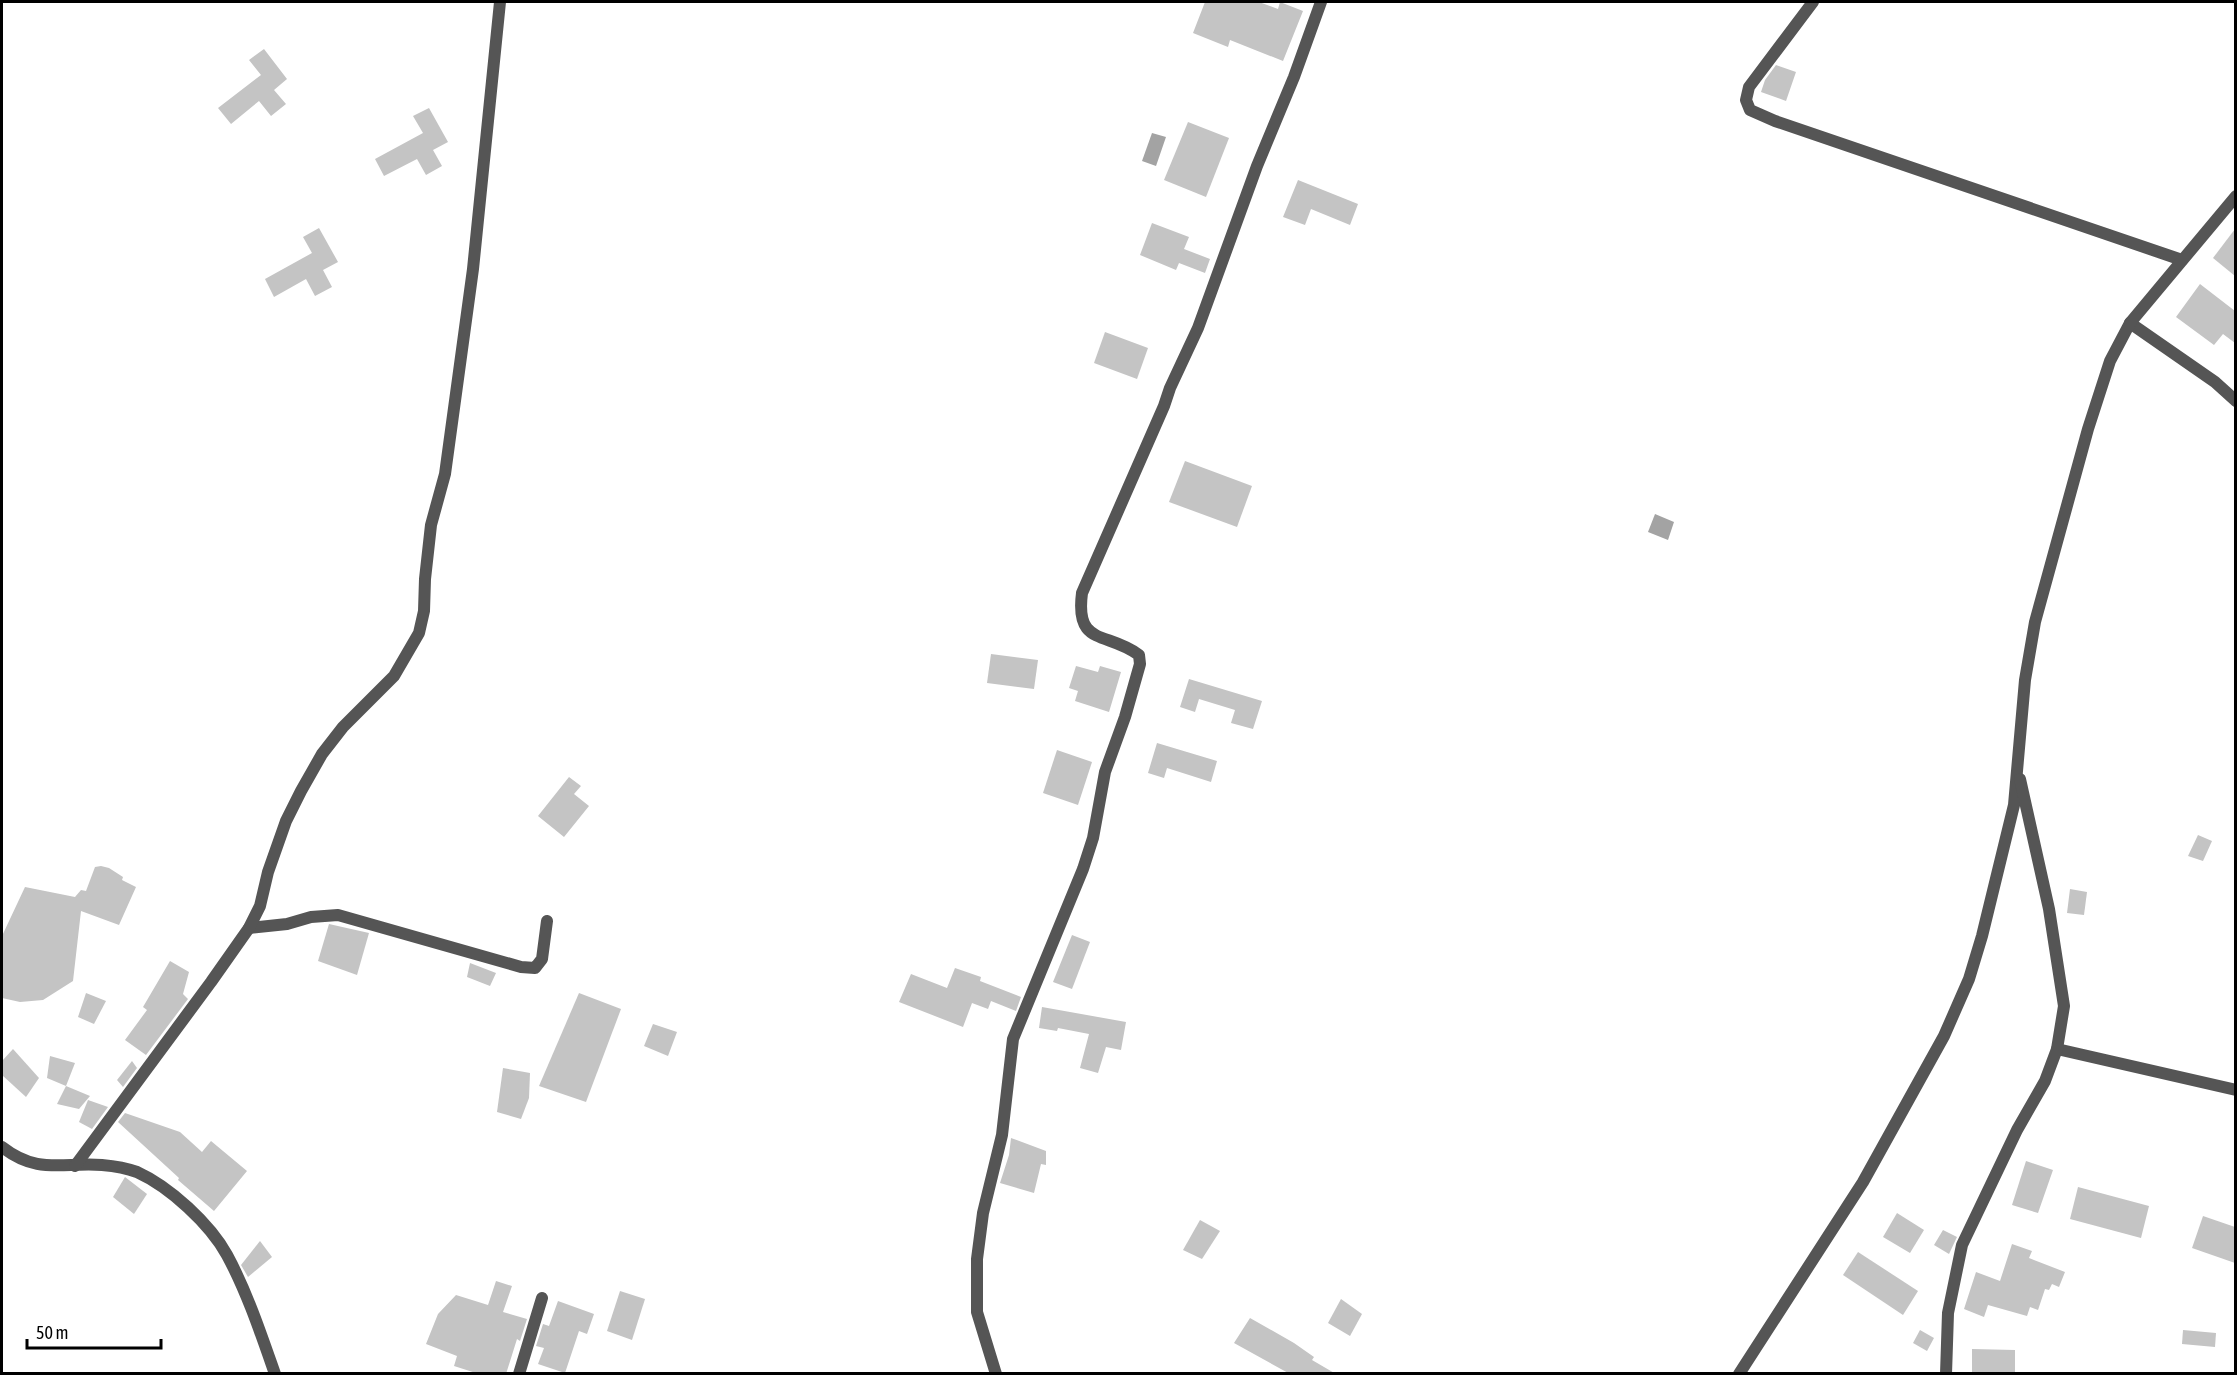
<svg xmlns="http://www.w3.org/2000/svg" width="2237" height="1375" font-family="'Asap Condensed',sans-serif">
<rect width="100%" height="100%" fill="#fff"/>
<g fill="#a3a3a3">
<path d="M1152,133L1166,137L1156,166L1142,161Z"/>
<path d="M1655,514L1674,522L1668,540L1648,532Z"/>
</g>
<g fill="#c4c4c4">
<path d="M1205,2H1259L1278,9L1280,2L1303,11L1283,61L1230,40L1228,47L1193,33Z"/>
<path d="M264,49L287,79L274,90L286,104L271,116L259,101L231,124L218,108L261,75L249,60Z"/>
<path d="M1776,65L1796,72L1786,101L1761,92L1765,80Z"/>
<path d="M429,108L448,142L433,150L442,166L426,175L417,159L384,176L375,159L423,133L413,116Z"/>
<path d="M1188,122L1229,138L1206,197L1164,180Z"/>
<path d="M1298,180L1358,204L1350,225L1311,209L1305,225L1283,217Z"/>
<path d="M1152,223L1189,237L1184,249L1210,259L1205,273L1179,263L1176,270L1140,255Z"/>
<path d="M319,228L338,262L323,270L332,287L315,296L306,279L274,297L265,279L312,253L303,237Z"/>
<path d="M2235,229V276L2213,258Z"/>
<path d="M2200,284L2235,311V343L2223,334L2214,345L2176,317Z"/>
<path d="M1105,332L1148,348L1137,379L1094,363Z"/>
<path d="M1185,461L1252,486L1237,527L1169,502Z"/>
<path d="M991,654L1038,660L1034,689L987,683Z"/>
<path d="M1076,666L1098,672L1100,666L1121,672L1109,712L1075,701L1078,691L1069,688Z"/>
<path d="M1189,679L1262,701L1253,729L1231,723L1235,710L1199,699L1195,712L1180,707Z"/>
<path d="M1157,743L1217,761L1211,782L1167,768L1164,778L1148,773Z"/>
<path d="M1057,750L1092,762L1078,805L1043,793Z"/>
<path d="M569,777L581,786L574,794L589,806L564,837L538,816Z"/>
<path d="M2198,835L2212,841L2203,861L2188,856Z"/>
<path d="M101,866L109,868L123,877L122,880L136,887L119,925L81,911L73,981L43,1000L20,1002L2,998V936L25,887L75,897L81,890L86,891L95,867Z"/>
<path d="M2070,889L2087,892L2084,915L2067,913Z"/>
<path d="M329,924L369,933L357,975L318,961Z"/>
<path d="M1072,935L1090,942L1072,989L1053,982Z"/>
<path d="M170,961L189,972L183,994L188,999L146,1055L125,1040L147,1010L143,1007Z"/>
<path d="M470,963L496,973L490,986L467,977Z"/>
<path d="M955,968L981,977L980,981L1021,997L1016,1011L991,1001L988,1009L972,1003L963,1027L899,1002L911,974L947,988Z"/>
<path d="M86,993L106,1001L94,1024L78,1017Z"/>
<path d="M579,993L621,1009L586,1102L539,1086Z"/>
<path d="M1042,1007L1126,1022L1121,1050L1106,1047L1098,1073L1080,1068L1089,1034L1058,1028L1057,1031L1039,1028Z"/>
<path d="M653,1024L677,1032L668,1056L644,1046Z"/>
<path d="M13,1049L39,1078L26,1097L2,1075V1061Z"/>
<path d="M50,1056L75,1063L66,1086L47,1078Z"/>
<path d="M132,1061L137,1068L123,1087L117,1080Z"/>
<path d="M503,1068L530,1073L529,1098L521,1119L497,1112Z"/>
<path d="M66,1086L90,1096L79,1109L57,1104Z"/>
<path d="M88,1100L108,1107L92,1129L79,1122Z"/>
<path d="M125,1113L180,1132L202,1152L211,1141L247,1171L214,1211L178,1180L179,1178L118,1122Z"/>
<path d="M1011,1138L1046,1151V1165L1041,1164L1034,1193L1000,1183L1009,1155Z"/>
<path d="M2026,1161L2053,1170L2038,1213L2012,1205Z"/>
<path d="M125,1177L147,1194L134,1214L113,1197Z"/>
<path d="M2078,1187L2149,1206L2141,1238L2070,1219Z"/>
<path d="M1897,1213L1924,1230L1910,1253L1883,1237Z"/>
<path d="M2203,1216L2235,1227V1263L2192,1248Z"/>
<path d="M1200,1220L1220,1231L1202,1259L1183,1250Z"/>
<path d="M1943,1230L1957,1237L1949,1254L1934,1245Z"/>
<path d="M260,1241L272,1257L248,1277L241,1265Z"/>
<path d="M2012,1244L2032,1251L2029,1258L2065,1272L2059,1287L2052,1284L2049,1290L2045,1289L2038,1310L2030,1307L2027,1316L1988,1305L1984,1317L1964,1309L1976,1272L2000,1281Z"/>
<path d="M1858,1252L1918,1291L1903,1315L1843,1275Z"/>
<path d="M496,1281L512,1286L503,1312L527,1319L520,1341L517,1339L506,1374H479L454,1366L457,1356L426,1344L438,1314L456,1295L488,1305Z"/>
<path d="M620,1291L645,1299L632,1340L607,1331Z"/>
<path d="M1341,1299L1362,1314L1350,1336L1328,1323Z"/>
<path d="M558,1301L594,1314L587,1334L579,1331L565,1373L538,1364L544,1348L536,1346L543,1324L549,1326Z"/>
<path d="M1250,1318L1294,1343L1314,1357L1312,1360L1336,1374H1290L1234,1343Z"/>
<path d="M1920,1330L1934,1338L1927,1351L1913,1343Z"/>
<path d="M2183,1330L2216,1333L2215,1347L2182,1344Z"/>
<path d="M1972,1349L2015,1350V1374H1972Z"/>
</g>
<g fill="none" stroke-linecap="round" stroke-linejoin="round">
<g stroke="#555" stroke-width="12">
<path d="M1813,2L1749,87L1746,100L1750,110L1775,121L2182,260"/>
<path d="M2130,323L2215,382L2236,401"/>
<path d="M249,928L287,924L311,917L338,915L521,967L535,968L542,959L547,921"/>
<path d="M2057,1049L2236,1090"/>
<path d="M2,1147C38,1175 62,1162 102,1165C113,1166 126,1168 137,1172C170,1187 210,1224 227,1255C247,1292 261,1334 275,1374"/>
<path d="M75,1166L211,982L249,928L260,906L268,872L286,821L301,791L322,754L343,727L394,676L419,633L424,611L425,579L431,525L445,474L473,269L500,2"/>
<path d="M519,1374L542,1298"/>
<path d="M996,1374L977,1312V1259L983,1213L1002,1135L1013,1039L1083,869L1093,838L1105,772L1125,717L1140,664L1139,655C1107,631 1075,647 1082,593L1164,406L1170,388L1198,328L1257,166L1294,77L1321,2"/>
<path d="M1739,1374L1863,1182L1944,1036L1969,979L1982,936L2014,805L2025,680L2035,622L2088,429L2110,361L2130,323L2236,196"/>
<path d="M1946,1374L1948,1313L1962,1245L2017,1130L2045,1081L2057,1049L2064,1006L2049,909L2020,779"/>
</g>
</g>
<rect width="2237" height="1375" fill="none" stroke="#000000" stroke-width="6"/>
<path d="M27 1339v9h134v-9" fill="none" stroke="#000000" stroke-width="3"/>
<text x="36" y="1339" font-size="18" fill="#000000" stroke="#ffffff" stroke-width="4.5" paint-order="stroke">50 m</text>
</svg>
